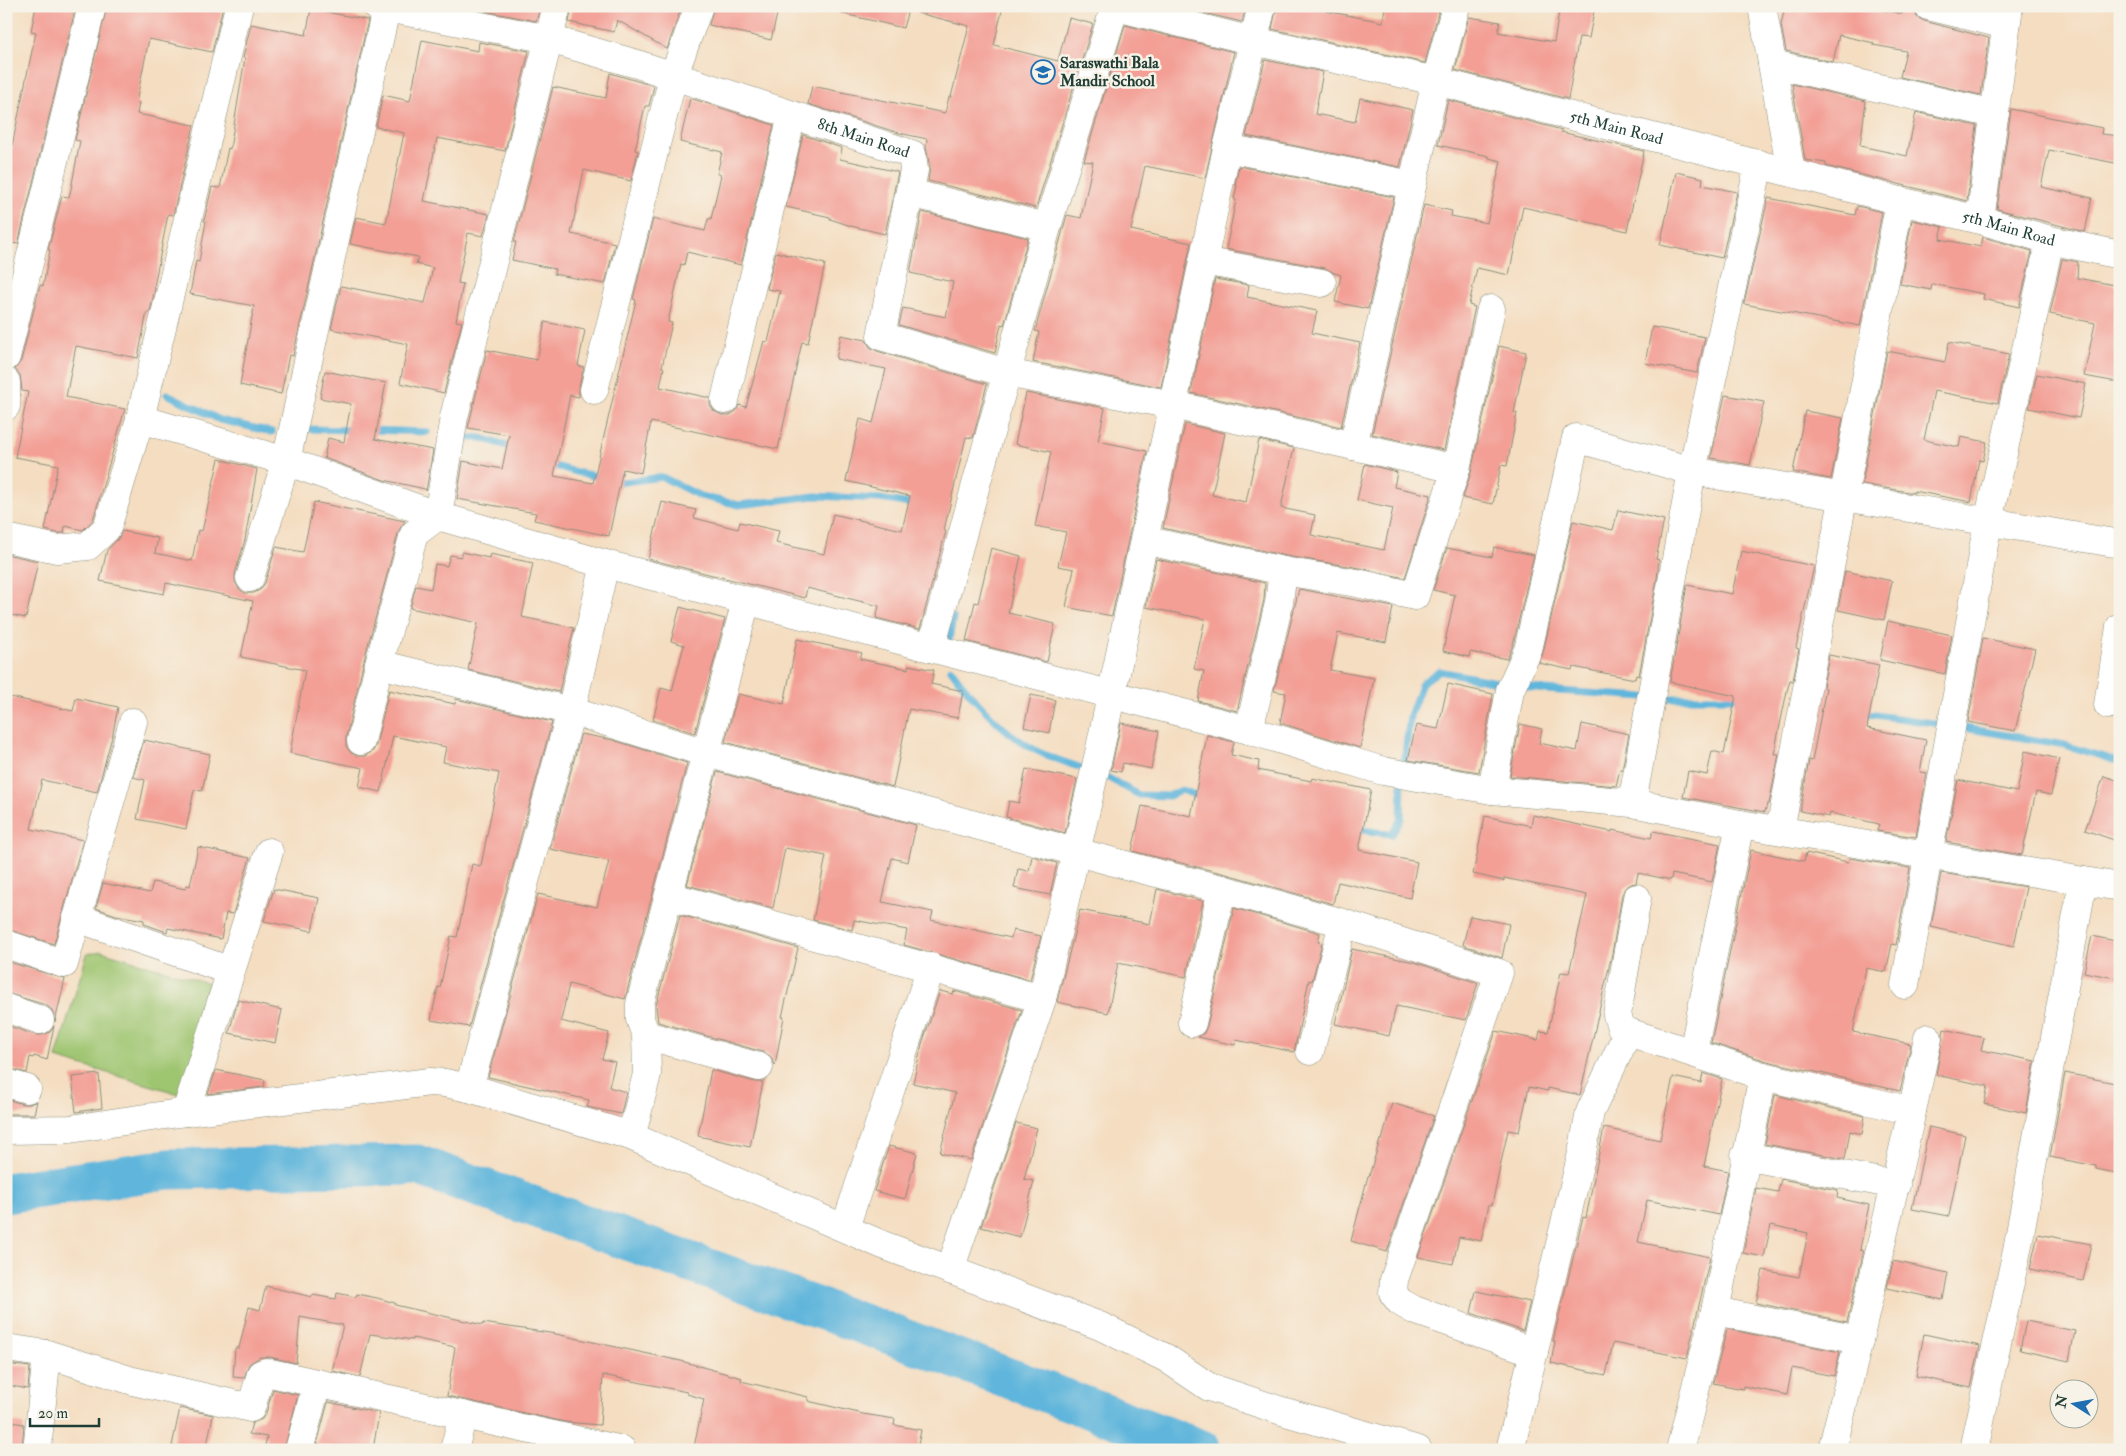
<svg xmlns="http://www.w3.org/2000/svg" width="2126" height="1456" font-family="'IM FELL Double Pica',serif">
<rect width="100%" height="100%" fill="#f7f3e8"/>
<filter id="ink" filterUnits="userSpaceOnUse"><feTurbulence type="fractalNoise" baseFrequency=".02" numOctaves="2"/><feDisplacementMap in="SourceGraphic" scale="10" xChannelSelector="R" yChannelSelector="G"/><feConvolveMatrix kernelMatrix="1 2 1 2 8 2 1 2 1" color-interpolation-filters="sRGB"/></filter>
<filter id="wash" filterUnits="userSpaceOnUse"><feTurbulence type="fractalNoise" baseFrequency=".0096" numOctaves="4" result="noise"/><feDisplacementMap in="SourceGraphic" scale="20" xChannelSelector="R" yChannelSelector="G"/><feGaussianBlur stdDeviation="1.12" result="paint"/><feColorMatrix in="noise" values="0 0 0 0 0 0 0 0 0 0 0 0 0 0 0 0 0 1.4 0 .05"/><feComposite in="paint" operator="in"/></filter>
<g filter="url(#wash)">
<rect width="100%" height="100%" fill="#f4ddc0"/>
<path fill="#9ec570" stroke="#5e8152" d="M101,951L215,985L183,1095L56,1058L87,954Z"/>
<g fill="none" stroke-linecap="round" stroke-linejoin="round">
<g stroke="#5eb5db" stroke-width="7">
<path d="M167,394L220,420L272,432"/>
<path d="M308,429L355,430"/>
<path d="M369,430L427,432"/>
<path d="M460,438H481L516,449"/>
<path d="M548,464L576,472L624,482L662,477L700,496L739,505L815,496L880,499L916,505"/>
<path d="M948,644L953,618"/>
<path d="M951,669C972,699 1004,734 1037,751C1053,759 1071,764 1088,770"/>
<path d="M1518,686L1545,690L1644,697"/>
<path d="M1658,698H1744"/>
<path d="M1861,713L1947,725"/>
<path d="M1958,727L2065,745L2120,762"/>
<path d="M1403,769L1410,716L1422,683L1439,671L1508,684"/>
<path d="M1103,775L1139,795L1169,796L1182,790L1203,798"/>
<path d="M1355,829L1392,834L1401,819L1402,780"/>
</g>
<path stroke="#5eb5db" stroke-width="41" d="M6,1193L168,1169L417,1165L885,1332L1201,1450"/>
</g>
<g id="blocks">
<g fill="#f39f95">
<path d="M36,6H76L18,244L6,242V174L36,32L31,31Z"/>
<path d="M107,6H223L212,52L149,39L136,103H139L137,114L194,125L173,215L168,214L154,287L155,288L150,312H147L138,358L76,346L66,397L125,409L93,520L83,530L65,526L64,533H58L45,530L58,465L15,457L28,392L22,391L20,375L15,369L21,361L40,285L43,286L50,250H48L62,196L69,197L71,189L80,141L75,140Z"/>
<path d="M486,6H541L536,21L485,11Z"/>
<path d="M572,6H682L667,49L617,20L614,32L569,22Z"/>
<path d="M714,6H779L771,40L709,25Z"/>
<path d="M841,6H909L903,28L840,13Z"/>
<path d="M919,6H1003L994,45L1058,61L1069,18L1093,24L1036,208L928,181L930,168L926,147L927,139L899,133L808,104L812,86L945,113L949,97H951L969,26L918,13Z"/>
<path d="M1205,6H1246L1242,22L1204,13Z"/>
<path d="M1277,6H1327L1326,11L1383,22L1385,6H1440L1425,63L1272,29Z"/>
<path d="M1560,6H1595L1589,38L1579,37L1568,99L1455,70L1469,17L1500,22L1498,32L1554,42Z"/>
<path d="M1785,6H1867L1902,14L1903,6H1913L1917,17L1924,21L1989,38L1981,95L1900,77L1906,51L1873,45L1874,43L1839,35L1833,62L1786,51L1781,25Z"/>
<path d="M311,9L368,20L293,356L289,355L281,394L240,385L254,306L190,294L196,261L199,262L206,221H204L212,187L220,188L228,148L230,149L245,58H243L251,24L306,35Z"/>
<path d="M1125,25L1234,52L1205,178L1145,166L1131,230L1191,243L1161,387L1033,362L1039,332L1035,331L1067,215L1081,218L1093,162L1084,161Z"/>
<path d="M422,40L478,51L479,42L529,51L505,151L437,138L424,201L489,214L483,236L468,233L458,283L463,284L456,321L462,322L444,393L400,383L408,344L331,329L341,286L425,303L433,268L416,264L418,257L350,244L356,217L386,223L404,133L376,127L383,95L410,101Z"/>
<path d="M1265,60L1323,72L1315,114L1355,122L1360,98L1413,110L1400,167L1246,136Z"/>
<path d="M610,73L654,86L649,106H645L635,150L638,151L631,181L584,170L571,234L615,243L605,284L554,274L555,269L512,260L516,242H514L553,87L606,98Z"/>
<path d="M1792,84L1866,101L1860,146L1907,156L1916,112L1977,126L1967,201L1826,166V163L1805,160Z"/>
<path d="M690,98L774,125L741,265L687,252L684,265L681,264L668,322L672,323L662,367L664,368L660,387L710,398V405L714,411L722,415H730L736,411L739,405L746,407L764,341L768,342L780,291L767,289L776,252L825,264L808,343L802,342L778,449L651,422L641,473L623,469L609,536L534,520L536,513L457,499L463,461L502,469L509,435L468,428L487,350L537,360L545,322L585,330L578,366L584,367L579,386V397L570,395L554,476L593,483L636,300L633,299L653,219L705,231L708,219H711L721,175L717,174L722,152L680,142Z"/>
<path d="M1448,100L1562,130L1561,132L1644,151L1627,231L1523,207L1509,275L1477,268L1469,305L1475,307L1444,450L1372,434L1424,205L1452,211L1451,216L1487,223L1501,161L1489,158V156L1438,145Z"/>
<path d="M2011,109L2102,128L2101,134L2120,136V164L2049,150L2041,187L2092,198L2085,232L1997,209Z"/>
<path d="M803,135L842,148L840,159L898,172L885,234L851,226L830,219V217L786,207Z"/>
<path d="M1239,166L1394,197L1368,309L1335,302L1341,275L1334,273L1325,268L1226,249L1236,200L1234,199L1237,185H1235Z"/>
<path d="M1676,172L1703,178L1702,185L1737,192L1722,258L1660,245Z"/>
<path d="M1768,198L1855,215L1857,206L1882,212L1860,326L1744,304Z"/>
<path d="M922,212L1028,238L1004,325L1001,324L995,353L899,325L903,308L946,317L953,282L910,273Z"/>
<path d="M1912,220L1943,227L1940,239L1981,247L1983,237L2032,251L2019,307L1983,299L1984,294L1932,284L1931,290L1900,284Z"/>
<path d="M2062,259L2078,262L2077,278L2120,286V367L2117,382L2084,376L2095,323L2050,314Z"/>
<path d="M1215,279L1249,285L1247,297L1317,311L1312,333L1360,343L1341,427L1191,393Z"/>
<path d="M1652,327L1705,337L1697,373L1645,363Z"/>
<path d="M841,335L866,340L870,347L877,351L987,384L973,438L966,437L944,530L946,531L920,629L876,618L879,606L807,588L805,598L648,559L662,502L696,510L694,518L738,529L740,522L779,531L776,543L824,554L833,514L902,530L910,496L846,481L860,419L873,423L886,369L836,359Z"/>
<path d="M1949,342L2009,354L1998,403L1934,391L1924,440L1959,447L1961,437L1987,442L1983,461L1979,460L1971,502L1914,491V493L1862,484L1887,351L1945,362Z"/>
<path d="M1499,346L1526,352L1514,413H1517L1507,466L1501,465L1493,504L1463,498L1471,472Z"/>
<path d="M325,371L386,383L375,439L433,450L426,491L425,489L384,480L324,458L328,438L344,442L351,404L320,398Z"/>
<path d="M2037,374L2086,384L2079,418L2029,408Z"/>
<path d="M1026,393L1105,408L1098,441L1147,451L1112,616L1066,607L1074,569L1058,566L1066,532L1035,526L1051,452L1015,444Z"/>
<path d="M1725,395L1764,402L1750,465L1711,458Z"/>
<path d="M1805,411L1843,418L1831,479L1793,472Z"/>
<path d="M1185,424L1225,433L1212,495L1246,502L1259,440L1294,448L1281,508L1315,515L1311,535L1384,550L1393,508L1357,500L1365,464L1397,472L1394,487L1431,495L1405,578L1360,568L1286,556L1163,528Z"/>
<path d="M219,459L257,469L245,540L235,574V582L239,589L245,593H254L261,589L265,583L276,547L303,552L314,502L405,521L399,530L364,660L346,737V746L351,753L358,756H365L373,751L376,745L389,690L455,704L456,699L552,722L469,1027L431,1020L438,987L440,988L451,936L457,937L472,864L481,866L499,773L443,762L446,747L393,736L381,792L359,787L363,768L290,753L305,670L241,657L253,601L166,583L164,594L100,581L107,550L118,539L122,531L158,538L155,553L192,561L198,530L202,531Z"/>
<path d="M1618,510L1664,520L1656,559L1659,560L1657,579L1639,676L1636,675L1635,679L1573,667L1572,670L1539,663L1543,653L1573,521L1613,530Z"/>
<path d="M1494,547L1534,555L1513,645L1507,659L1470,652L1469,657L1443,651L1455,595L1433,590L1447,548L1492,557Z"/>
<path d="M991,548L1021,556L1008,613L1055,624L1047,662L966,641L975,602L978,603Z"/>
<path d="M1741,551L1814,566L1796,648L1799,649L1793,681L1790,680L1787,691L1774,754H1779L1769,804H1767L1765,812L1683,797L1688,771L1707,775L1712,751L1724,754L1736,696L1670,682L1687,585L1732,594Z"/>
<path d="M462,552L489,558L490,554L533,563L522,617L574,628L559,692L468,670L478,623L410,608L416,586L431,589L435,564L447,566L450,555L461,557Z"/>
<path d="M6,554L38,561L26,618L6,614Z"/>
<path d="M1156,559L1265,583L1264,600L1237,711L1198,701L1204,671L1194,669L1205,619L1146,607Z"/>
<path d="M1845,571L1892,581L1884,620L1838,610Z"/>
<path d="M1299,589L1393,607L1386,642L1338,633L1330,670L1374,678L1360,748L1280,723L1286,693L1274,691Z"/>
<path d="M680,607L725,619L695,733L653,720L661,688L672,691L684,645L671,641Z"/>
<path d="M1888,621L1952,635L1945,674L1880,660Z"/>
<path d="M1983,638L2035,649L2015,731L1968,722Z"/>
<path d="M797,639L862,653L860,659L908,669V665L934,670L931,684L963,691L958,718L909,709L893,787L725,742L738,694L784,704Z"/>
<path d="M1829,655L1879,665L1867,728L1926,740L1920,772L1927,773L1916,837L1877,831L1879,824L1830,813L1829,817L1800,811L1809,760L1812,761L1826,688L1823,687Z"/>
<path d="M1448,684L1493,694L1479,772L1408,760L1416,725L1438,729Z"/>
<path d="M1031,695L1055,700L1049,733L1024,727Z"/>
<path d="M6,696L73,711L76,698L118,707L113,733L97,792L42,780L31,829L83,840L54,944L6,929Z"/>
<path d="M1121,723L1159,731L1151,769L1123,763L1121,772L1111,770Z"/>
<path d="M1520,724L1542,729L1539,743L1577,751L1582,724L1629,734L1622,770L1620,769L1616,786L1510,776Z"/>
<path d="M581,734L613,740L687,763L625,999L569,984L561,1021L609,1033L602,1059L615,1062L609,1087L626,1092L621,1114L587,1107L589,1100L488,1077L538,894L597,907L609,861L550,849Z"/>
<path d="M1207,735L1234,742L1231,755L1259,761L1258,770L1311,781L1312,778L1371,790L1359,850L1417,862L1410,898L1338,882L1333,904L1226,874L1132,851L1142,806L1191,816Z"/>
<path d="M144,740L210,754L202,791L194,790L186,829L137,819L145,780L133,777Z"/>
<path d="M2025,751L2059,759L2051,795L2036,792L2022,855L1946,842L1958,780L2017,792Z"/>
<path d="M1026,769L1077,779L1065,833L1006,817L1009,801L1019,803Z"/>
<path d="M717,772L916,825L908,862L892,858L882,902L933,912L931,920L1011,938L1013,930L1041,936L1030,980L904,945L907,930L854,920L852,930L813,920L826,856L785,848L773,908L687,885Z"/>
<path d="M2104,776L2120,781V842L2085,830Z"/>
<path d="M1533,815L1612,832V830L1651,838L1653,831L1720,844L1712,882L1672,874L1671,880L1638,873L1636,883L1631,884L1625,888L1622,895L1612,954L1580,1095L1548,1088V1091L1529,1087L1519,1132L1508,1130L1492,1205L1489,1204L1481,1241L1459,1237L1453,1264L1418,1257L1496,1031L1538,1040L1540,1031L1548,1032L1561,972L1569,973L1587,895L1504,878V881L1473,874L1485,816L1531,826Z"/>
<path d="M198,847L250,858L233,914L226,913L221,939L168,928L167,932L144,924V920L116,915L96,908L103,883L150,893L153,882L185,889L186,885L190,886Z"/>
<path d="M1751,850L1804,861L1806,853L1848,862L1849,858L1910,868L1896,945L1892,944L1886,972L1866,968L1853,1032L1911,1044L1900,1091L1767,1061L1711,1043Z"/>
<path d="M1032,856L1057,863L1050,895L1014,888L1018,869L1029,871Z"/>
<path d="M1941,873L2026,887L2014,946L1931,927Z"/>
<path d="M274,889L319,898L312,931L264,921Z"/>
<path d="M1157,889L1203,901L1186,977L1118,963L1108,1013L1057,1002L1080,910L1150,924Z"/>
<path d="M1234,908L1320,933L1318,942L1322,943L1312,981L1309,980L1294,1052L1236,1040L1235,1045L1198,1037L1204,1033L1207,1026Z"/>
<path d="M680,915L798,948L782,1017H784L775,1065L770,1056L763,1052L658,1022L656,1006Z"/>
<path d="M1470,916L1509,924L1502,958L1463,945Z"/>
<path d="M2092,936L2120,942V979L2084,972Z"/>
<path d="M1352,949L1414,962L1478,983L1466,1020L1396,1006L1389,1036L1335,1024Z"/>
<path d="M6,961L65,979L55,1022L52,1010L46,1005L6,993Z"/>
<path d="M940,991L953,994L954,991L1022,1010L971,1160L940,1153L955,1093L913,1083L922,1044Z"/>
<path d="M238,1000L282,1010L275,1043L229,1033Z"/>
<path d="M6,1025L35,1035H42L50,1032L54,1026L47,1060L34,1056L33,1058L30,1057L27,1073L6,1068Z"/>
<path d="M1944,1029L1984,1038L1981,1050L2035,1061L2026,1113L1984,1104L1988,1086L1936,1075Z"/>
<path d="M216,1070L265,1080L264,1087L208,1094Z"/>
<path d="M711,1070L755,1082H763L750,1147L698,1136Z"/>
<path d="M1703,1073L1722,1079L1704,1166L1728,1171L1719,1215L1647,1200L1638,1242L1710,1257L1687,1358L1613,1343L1606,1375L1551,1363L1555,1341H1553L1583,1217L1586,1218L1604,1128L1660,1140L1673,1077L1701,1083Z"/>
<path d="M2065,1073L2120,1084V1174L2096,1169V1166L2050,1157Z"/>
<path d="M99,1074L102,1108L76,1112L72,1077Z"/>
<path d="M1775,1095L1865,1116L1862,1134L1850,1131L1845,1159L1765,1144Z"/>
<path d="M6,1099L23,1104H30L37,1101L34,1114H6Z"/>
<path d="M1392,1103L1434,1116L1387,1252L1351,1241L1368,1176H1369L1380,1140H1382Z"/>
<path d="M1016,1123L1037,1128L1024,1179L1034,1181L1020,1237L981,1227Z"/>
<path d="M1929,1127L1965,1135L1949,1216L1912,1209Z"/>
<path d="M889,1146L917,1153L905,1199L874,1191Z"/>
<path d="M1781,1179L1838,1190L1837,1198L1869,1205L1860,1249L1864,1250L1847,1322L1756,1303L1763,1270L1799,1277L1808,1233L1771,1225L1764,1257L1743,1253L1756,1188L1778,1192Z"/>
<path d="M2038,1234L2091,1244L2083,1281L2030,1269Z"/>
<path d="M1893,1261L1948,1273L1943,1300L1887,1288Z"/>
<path d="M266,1286L312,1297V1295L336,1299L337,1293L356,1297L357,1294L377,1298L395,1303V1305L483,1325V1323L556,1334L681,1361L742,1378L741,1381L808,1397V1401L863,1414L895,1419L894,1425L921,1430L917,1450H709L694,1447L704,1399L687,1394V1392L603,1375L600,1425L565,1422L447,1396L455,1347L413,1338V1340L370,1334L360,1377L332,1371L343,1325L300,1317L296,1363L269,1357H260L249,1364L244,1378L233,1377L235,1348H239L249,1307L260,1310Z"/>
<path d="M1476,1291L1530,1302L1523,1331L1471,1313Z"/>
<path d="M2026,1321L2075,1331L2069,1361L2020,1350Z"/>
<path d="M1727,1329L1840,1352L1834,1376L1792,1368L1787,1395L1743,1386V1389L1713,1383Z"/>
<path d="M1924,1334L1980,1346L1971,1388L1916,1376Z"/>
<path d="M6,1364L30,1367L28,1389L6,1385Z"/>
<path d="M273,1389L298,1395L284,1450H264L267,1437L249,1434L252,1423L262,1419L266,1413Z"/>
<path d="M328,1402L379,1413L373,1450H344L317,1444Z"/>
<path d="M180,1408L213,1415L206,1450H189L172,1446Z"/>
<path d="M6,1421L24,1424L22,1450L6,1448Z"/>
</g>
</g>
</g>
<g filter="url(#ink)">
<use href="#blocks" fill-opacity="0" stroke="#8a8d7a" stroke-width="1"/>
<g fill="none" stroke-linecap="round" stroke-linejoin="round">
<g stroke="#8a8d7a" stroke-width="29">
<g id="minor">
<path id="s1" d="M376,6L549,39L637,64L912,154L914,170L881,336L1006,373L1173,405L1456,469L1491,309"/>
<path id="s2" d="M1112,6L1253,41L1436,81L1900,201L1980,220L2050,240L2120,255"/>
<path d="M1762,6L1791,172"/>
<path d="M1928,6L2006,25"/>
<path d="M1772,64L1995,114"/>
<path d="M1227,148L1412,185"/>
<path d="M910,193L1047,227"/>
<path d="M1980,220L2009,6"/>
<path d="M1203,261L1322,283"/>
<path d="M6,357L92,6"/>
<path d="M6,382V406"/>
<path d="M594,390L673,77L699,6"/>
<path d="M725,400L792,115"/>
<path d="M140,419L286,461L438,516L605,564L1249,730L1383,771L1492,790L1632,803L1740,824L2120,887"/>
<path d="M1353,446L1436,81L1456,6"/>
<path d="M6,538L57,549L88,546L107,528L140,419L239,6"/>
<path d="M1144,540L1283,571L1279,603L1249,730"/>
<path d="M1283,571L1357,583L1415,596L1456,469"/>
<path d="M250,578L286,461L386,9"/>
<path d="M931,648L1047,227L1115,6"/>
<path d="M379,664L571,711L706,753L1148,871L1222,889L1343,923L1499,973L1394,1280L1393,1293L1400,1302L1414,1310L1534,1352"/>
<path d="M2108,705L2120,627"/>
<path d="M361,741L379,664L414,534L438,516L454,417L557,6"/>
<path d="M1492,790L1510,690L1528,650L1576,438L1692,471L2120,544"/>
<path d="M1632,803L1692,471L1759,164"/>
<path d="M1780,830L1900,201"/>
<path d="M669,896L1042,999L1099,753L1227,148L1262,6"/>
<path d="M1637,898L1617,1015L1621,1027L1628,1032L1763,1076L1912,1111L1859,1340L1832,1450"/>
<path d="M77,918L231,971L186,1112"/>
<path d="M6,944L64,964L133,722"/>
<path d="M231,971L269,852"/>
<path d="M1905,985L1988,522L2050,240"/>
<path d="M6,1008L40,1020"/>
<path d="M1192,1023L1222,889"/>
<path d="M646,1035L759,1067"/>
<path d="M1310,1051L1343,923"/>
<path d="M1693,1052L1740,824"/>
<path d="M6,1083L27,1089"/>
<path d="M469,1088L571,711L605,564"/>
<path d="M1912,1111L1928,1038"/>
<path d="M6,1130L70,1129L186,1112L430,1082L445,1083L469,1088L628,1135L883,1245L1100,1326L1166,1358L1209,1387L1282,1411L1418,1450"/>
<path d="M628,1135L635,1122L647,1074L646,1035L640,1019V1004L746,601"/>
<path d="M1745,1156L1896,1185"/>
<path d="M845,1228L931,967"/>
<path d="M950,1270L1042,999"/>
<path d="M1715,1311L1859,1340"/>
<path d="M6,1348L47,1354"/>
<path d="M37,1450L47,1354L133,1381L251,1408L261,1374L266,1372L622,1450"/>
<path d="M299,1450L317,1383"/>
<path d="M454,1450L463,1415"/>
<path d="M1510,1450L1582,1153L1590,1112L1628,1032"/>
<path d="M1680,1450L1715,1311L1763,1076"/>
<path d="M1974,1450L2017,1250L2083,881"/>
</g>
</g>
<use href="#minor" stroke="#fff" stroke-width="28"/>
</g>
</g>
<defs>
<g id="school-ring" transform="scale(1.25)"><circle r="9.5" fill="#f7f3e8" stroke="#1f6fb2" stroke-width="1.5"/><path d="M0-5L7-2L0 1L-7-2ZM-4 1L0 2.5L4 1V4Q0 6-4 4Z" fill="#1f6fb2"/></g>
</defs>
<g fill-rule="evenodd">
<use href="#school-ring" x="1043" y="72"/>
</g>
<g text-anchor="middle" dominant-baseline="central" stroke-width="5" stroke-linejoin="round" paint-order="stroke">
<g font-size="16" font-weight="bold" fill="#1f3d34" stroke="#f7f3e8" text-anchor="start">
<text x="1060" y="63">Saraswathi Bala<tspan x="1060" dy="18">Mandir School</tspan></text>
</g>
<g font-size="16" fill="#1f3d34" stroke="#f7f3e8">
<text stroke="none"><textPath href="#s2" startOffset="519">5th Main Road</textPath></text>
<text stroke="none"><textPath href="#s1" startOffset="506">8th Main Road</textPath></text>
<text stroke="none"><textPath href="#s2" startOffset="924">5th Main Road</textPath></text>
</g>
</g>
<rect width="2126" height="1456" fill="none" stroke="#f7f3e8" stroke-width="25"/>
<g transform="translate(2074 1404) rotate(281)"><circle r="24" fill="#f7f3e8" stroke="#a1aaa0"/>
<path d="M0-4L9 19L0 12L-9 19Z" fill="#1f6fb2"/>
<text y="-8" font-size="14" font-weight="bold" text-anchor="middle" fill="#1f3d34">N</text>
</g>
<path d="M30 1418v8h69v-8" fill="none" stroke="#1f3d34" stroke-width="2.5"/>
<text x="38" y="1418" font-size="15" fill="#1f3d34" stroke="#f7f3e8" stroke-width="4" paint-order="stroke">20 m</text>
</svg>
